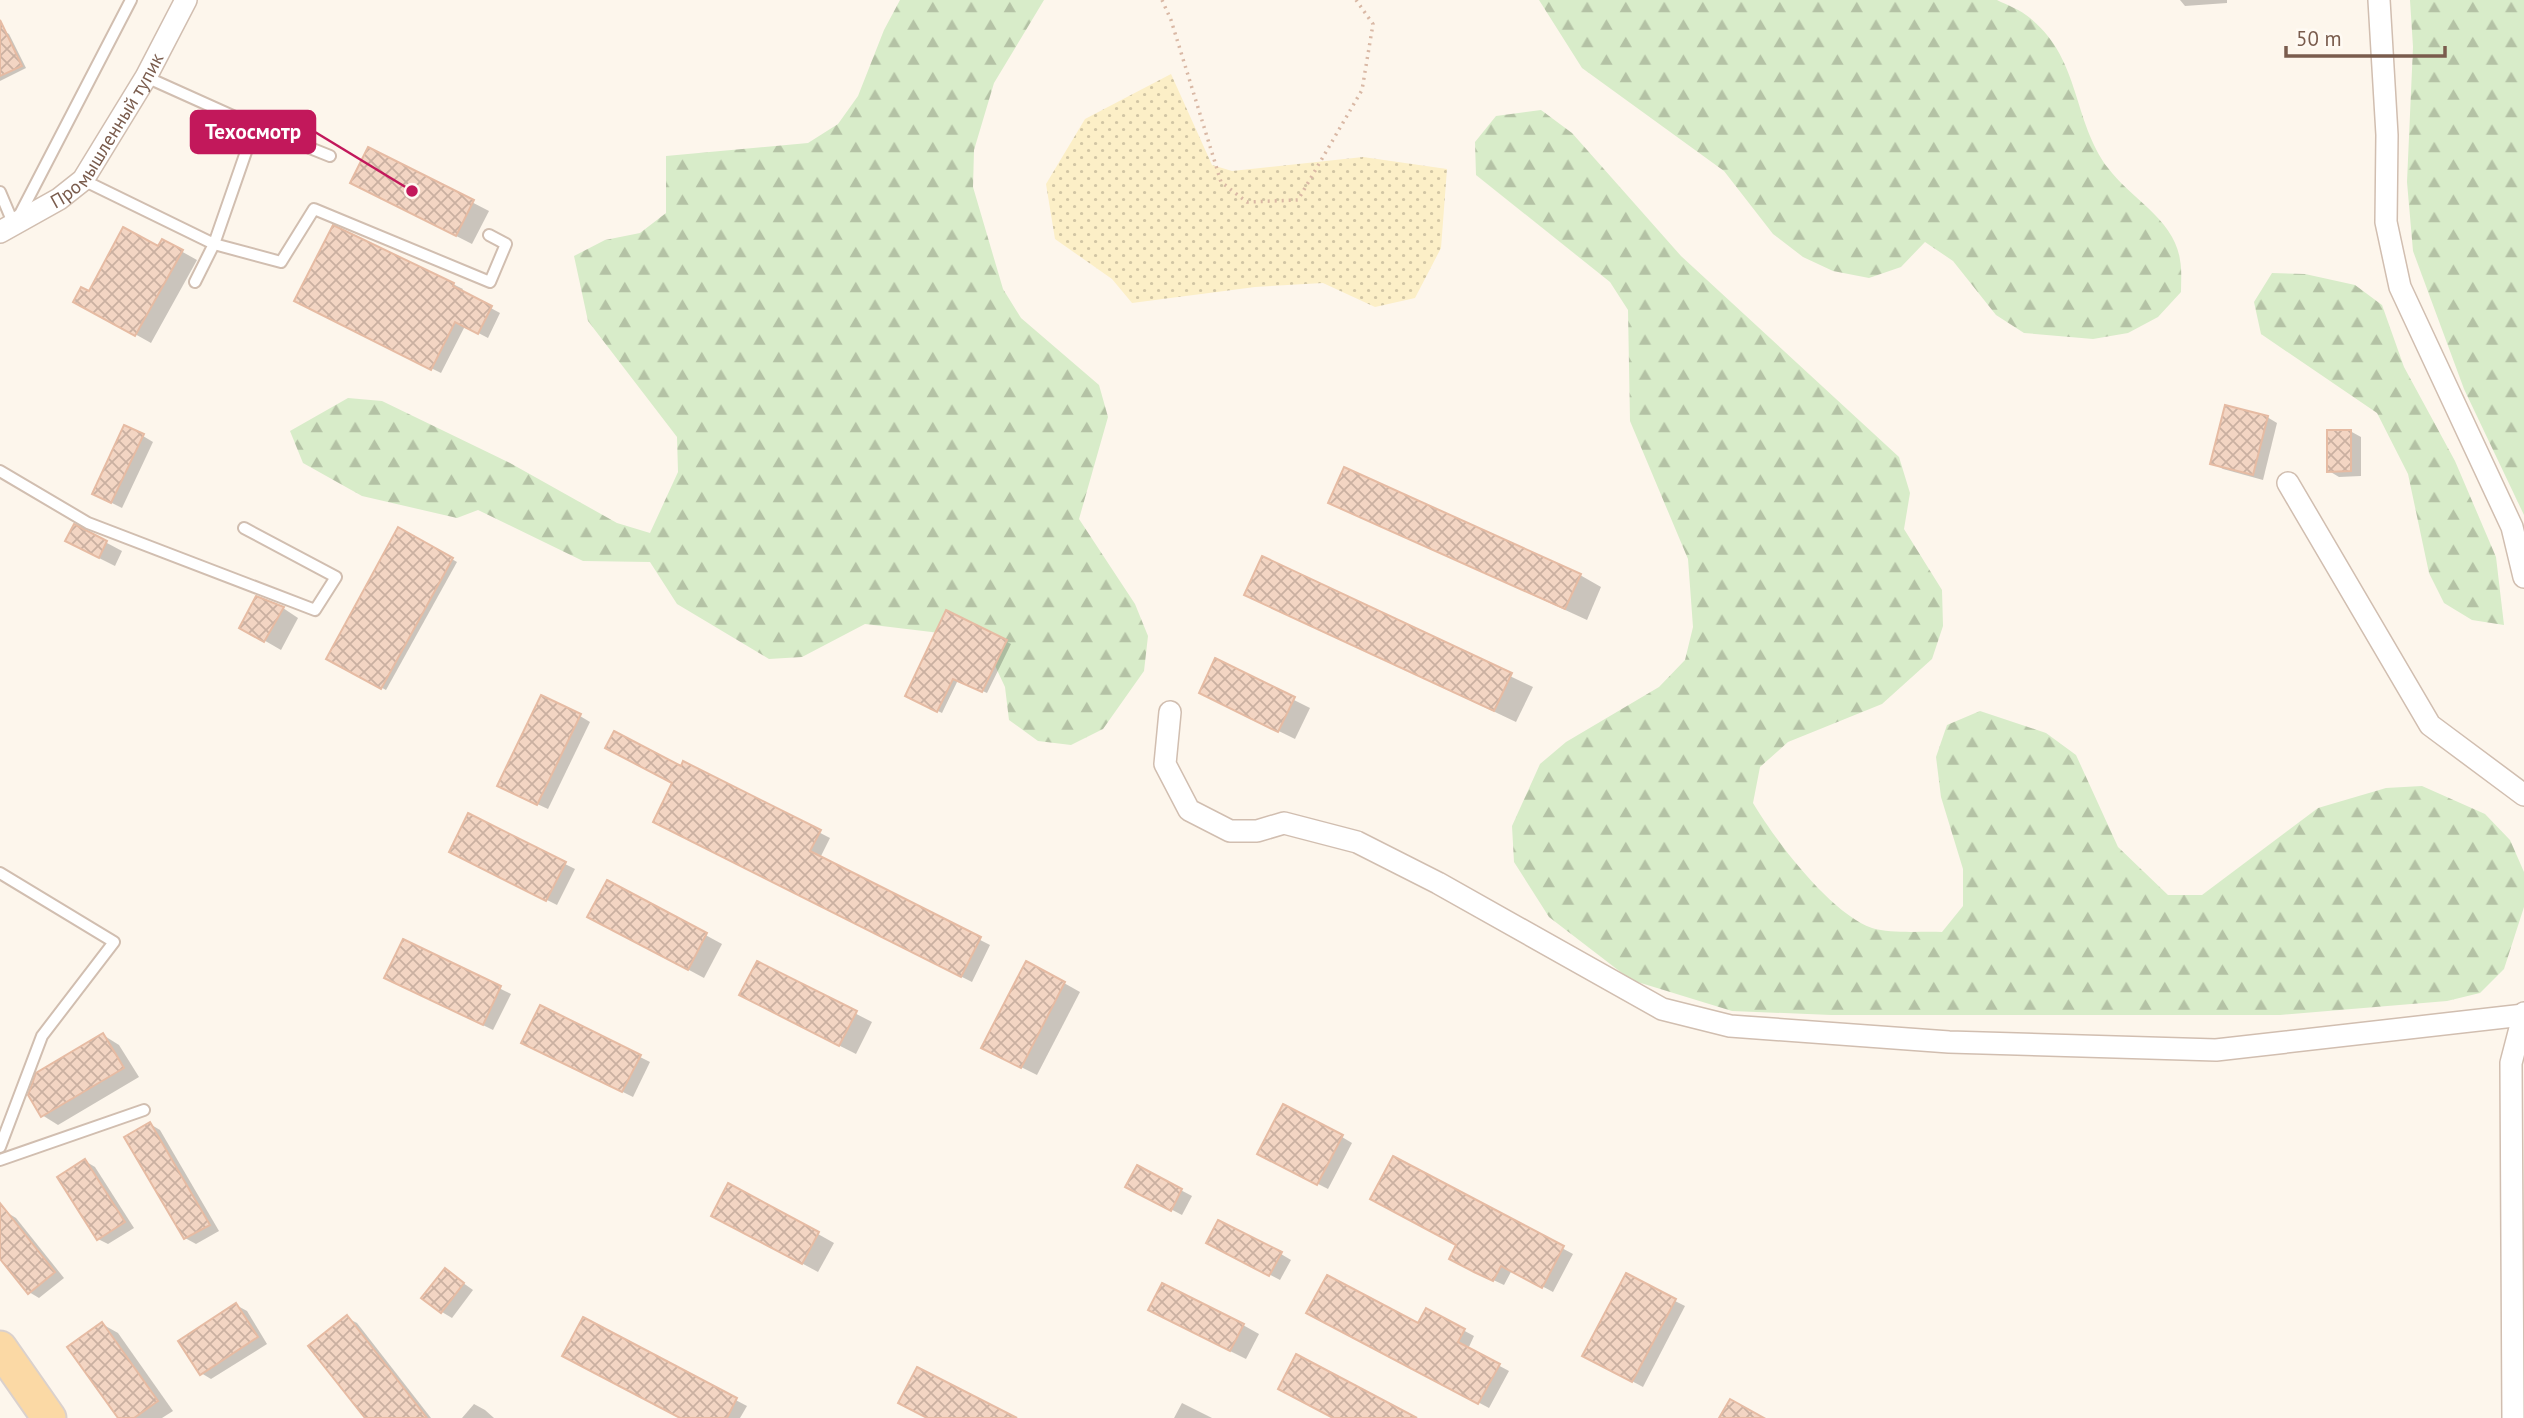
<svg xmlns="http://www.w3.org/2000/svg" width="2524" height="1418" font-family="'PT Sans',sans-serif">
<defs>
<pattern id="forest-firs" width="22" height="20" patternUnits="userSpaceOnUse" patternTransform="scale(1.75)"><rect width="22" height="20" fill="#d8ecc9"/><path d="M5 1l3.5 6h-7zM16 11l3.5 6h-7z" fill="#b4c2a5"/></pattern>
<pattern id="sand-dots" width="8" height="8" patternUnits="userSpaceOnUse" patternTransform="scale(1.75)"><rect width="8" height="8" fill="#fcefc7"/><path d="M2 2h.1M6 6h.1" fill="none" stroke="#d1c5a4" stroke-width="1.8" stroke-linecap="round"/></pattern>
<pattern id="building-cross-hatch" width="8" height="8" patternUnits="userSpaceOnUse" patternTransform="scale(1.75)"><rect width="8" height="8" fill="#f3d5c3"/><path d="M0 0l8 8M0 8l8-8" fill="none" stroke="#cab0a1"/></pattern>
</defs>
<rect width="100%" height="100%" fill="#fdf6ec"/>
<g fill="url(#forest-firs)">
<path d="M900,0H1044L994,83L974,150L973,187L1003,289L1021,318L1099,385L1108,417L1079,519L1135,604L1148,636L1144,671L1103,729L1071,745L1038,741L1009,720L1005,687L991,657L965,636L865,624L802,657L769,659L677,604L650,562L583,561L478,510L457,518L362,496L303,463L290,431L348,398L382,401L510,463L617,523L650,533L678,472L677,437L588,321L574,256L605,240L640,233L666,213V156L808,143L838,124L858,96L884,30Z"/>
<path d="M1539,0H1997C2007,5 2021,10 2030,18C2081,59 2072,120 2108,168C2130,198 2175,220 2180,260C2182,270 2181,282 2181,292L2158,317L2128,333L2093,339L2024,333L1996,315L1953,261L1925,242L1901,267L1869,278L1833,271L1803,257L1773,234L1724,171L1582,68Z"/>
<path d="M2410,0H2524V515L2464,389L2413,251L2407,182L2413,47Z"/>
<path d="M1541,110L1572,133L1681,256L1899,457L1910,493L1904,529L1942,590L1943,626L1932,659L1882,704L1788,742L1760,767L1753,803C1775,840 1830,913 1872,928C1892,934 1921,931 1942,932L1963,906V869L1941,797L1936,757L1947,725L1980,711L2046,733L2076,755L2118,847L2168,895H2202L2318,808L2386,788L2422,786L2485,814L2510,840L2524,872V907L2504,969L2480,993L2447,1001L2280,1015H1831L1732,1011L1631,980L1549,917L1514,862L1512,826L1540,764L1566,742L1659,687L1685,660L1693,627L1688,559L1630,421L1628,310L1610,282L1476,175L1475,142L1496,116Z"/>
<path d="M2272,273L2305,274L2355,285L2382,305L2404,367L2455,461L2496,557L2504,625L2472,620L2444,603L2429,573L2408,474L2377,413L2261,334L2254,302Z"/>
</g>
<path fill="url(#sand-dots)" d="M1171,74L1212,165L1232,171L1363,157L1447,169L1441,248L1415,298L1375,307L1323,283L1255,287L1132,303L1112,279L1055,239L1046,184L1085,119Z"/>
<g fill="#0003">
<path d="M2180,0H2227V3L2185,6Z"/>
<path d="M4,31L9,34L26,68L0,81V33Z"/>
<path d="M369,149L489,211L472,244L368,191Z"/>
<path d="M163,241L197,260L151,343L76,301L159,248Z"/>
<path d="M453,284L463,289L461,292L500,313L488,338L465,326L441,373L306,306Z"/>
<path d="M2267,417L2277,423L2263,480L2223,469L2212,463Z"/>
<path d="M2350,431L2361,437V476L2339,477L2329,471Z"/>
<path d="M143,436L153,442L122,508L104,499Z"/>
<path d="M1330,502L1580,575L1601,587L1587,620Z"/>
<path d="M75,526L122,551L115,566L83,550Z"/>
<path d="M399,529L457,562L386,690L328,658Z"/>
<path d="M1263,558L1533,687L1516,722L1246,594Z"/>
<path d="M283,608L298,618L281,650L241,627Z"/>
<path d="M946,612L1011,644L987,693L958,680L942,713L907,696Z"/>
<path d="M1216,661L1310,708L1295,739L1217,701Z"/>
<path d="M580,716L590,722L548,809L509,791Z"/>
<path d="M684,763L830,838L820,858L990,945L972,982L665,827L674,783Z"/>
<path d="M461,857L565,864L575,869L557,905Z"/>
<path d="M608,882L722,944L704,978L605,925Z"/>
<path d="M404,941L511,994L493,1030L397,983Z"/>
<path d="M757,963L872,1022L856,1054L757,1004Z"/>
<path d="M1064,983L1080,992L1037,1075L999,1056Z"/>
<path d="M103,1035L119,1045L139,1077L58,1125L42,1115Z"/>
<path d="M534,1048L640,1057L650,1062L633,1097Z"/>
<path d="M150,1124L160,1130L219,1231L196,1244L185,1238Z"/>
<path d="M1342,1137L1352,1143L1328,1189L1269,1159Z"/>
<path d="M1394,1158L1573,1254L1553,1292L1512,1270L1504,1285L1461,1265L1458,1245Z"/>
<path d="M85,1161L95,1167L134,1228L108,1244L98,1239Z"/>
<path d="M1137,1167L1192,1196L1182,1215L1138,1192Z"/>
<path d="M6,1212L16,1218L64,1278L39,1298L29,1292L0,1256V1217Z"/>
<path d="M729,1224L818,1234L834,1243L818,1272Z"/>
<path d="M1218,1248L1281,1254L1291,1260L1280,1280Z"/>
<path d="M445,1270L473,1290L452,1318L442,1312Z"/>
<path d="M1675,1301L1685,1306L1643,1387L1594,1361Z"/>
<path d="M236,1305L247,1311L267,1344L211,1379L201,1373Z"/>
<path d="M1426,1310L1474,1336L1468,1349L1509,1371L1489,1408L1319,1318L1419,1325Z"/>
<path d="M347,1318L357,1323L431,1418H367Z"/>
<path d="M1166,1319L1243,1325L1259,1334L1246,1359Z"/>
<path d="M584,1320L747,1406L740,1418H682Z"/>
<path d="M102,1324L118,1333L173,1411L162,1418H120Z"/>
<path d="M1182,1403L1212,1418H1174Z"/>
<path d="M474,1404L485,1410L494,1418H462Z"/>
</g>
<g fill="url(#building-cross-hatch)" stroke="#e6bba3" stroke-width="2">
<path d="M0,20L22,66L0,76Z"/>
<path d="M368,147L474,200L456,236L350,183Z"/>
<path d="M333,225L454,283L453,286L492,306L478,334L455,322L431,370L294,301Z"/>
<path d="M123,227L158,246L162,239L183,250L135,336L73,302L81,287L89,291Z"/>
<path d="M2225,405L2268,416L2253,475L2210,464Z"/>
<path d="M124,425L144,434L111,503L92,494Z"/>
<path d="M2327,430H2351V471L2327,472Z"/>
<path d="M1344,467L1581,574L1565,609L1328,503Z"/>
<path d="M74,524L107,541L99,558L65,541Z"/>
<path d="M398,527L453,558L381,689L326,659Z"/>
<path d="M1262,556L1512,673L1494,711L1244,595Z"/>
<path d="M256,596L284,607L264,642L239,628Z"/>
<path d="M946,610L1007,640L982,692L953,679L937,712L905,696Z"/>
<path d="M1215,658L1295,697L1278,732L1199,693Z"/>
<path d="M541,695L581,714L537,805L497,786Z"/>
<path d="M614,731L681,766L683,761L821,830L810,851L981,937L961,977L653,822L672,783L605,748Z"/>
<path d="M468,813L566,862L546,901L449,852Z"/>
<path d="M607,880L707,933L688,970L587,917Z"/>
<path d="M403,939L501,986L483,1025L384,978Z"/>
<path d="M757,961L857,1011L839,1046L739,995Z"/>
<path d="M1026,961L1065,982L1021,1068L981,1048Z"/>
<path d="M540,1005L641,1055L622,1092L521,1043Z"/>
<path d="M103,1033L124,1068L41,1117L28,1095L36,1073Z"/>
<path d="M1283,1104L1343,1135L1317,1185L1257,1154Z"/>
<path d="M150,1122L210,1225L184,1239L124,1137Z"/>
<path d="M1393,1156L1564,1246L1542,1288L1501,1266L1493,1281L1474,1272L1449,1259L1456,1245L1370,1199Z"/>
<path d="M85,1159L125,1222L97,1240L57,1177Z"/>
<path d="M1137,1165L1182,1189L1171,1211L1125,1187Z"/>
<path d="M728,1183L819,1232L802,1264L711,1216Z"/>
<path d="M0,1203L55,1272L28,1294L0,1259Z"/>
<path d="M1218,1220L1282,1252L1269,1276L1206,1243Z"/>
<path d="M445,1268L464,1283L441,1313L421,1298Z"/>
<path d="M1626,1273L1676,1299L1632,1382L1582,1356Z"/>
<path d="M1327,1275L1418,1323L1426,1308L1465,1329L1458,1342L1500,1364L1478,1404L1306,1313Z"/>
<path d="M1162,1283L1244,1324L1230,1351L1148,1310Z"/>
<path d="M236,1303L258,1337L200,1375L178,1341Z"/>
<path d="M347,1315L427,1418H365L308,1346Z"/>
<path d="M583,1317L737,1398L727,1418H680L562,1356Z"/>
<path d="M102,1322L158,1401L134,1418H118L67,1347Z"/>
<path d="M1296,1354L1417,1418H1333L1278,1389Z"/>
<path d="M917,1367L1017,1418H927L898,1403Z"/>
<path d="M1730,1399L1764,1418H1719Z"/>
</g>
<g fill="none" stroke-linecap="round" stroke-linejoin="round">
<g stroke="#d1beb0" stroke-width="14">
<g id="lane">
<path d="M146,77L255,126"/>
<path d="M330,156L255,126L214,244L281,262L314,209L490,282L506,244L489,235"/>
<path d="M83,180L214,244L195,282"/>
<path d="M0,192L14,225"/>
<path d="M18,218L131,0"/>
<path d="M0,471L88,523L315,610L336,577L244,528"/>
<path d="M0,873L114,942L42,1036L0,1147"/>
<path d="M0,1160L144,1110"/>
</g>
</g>
<g stroke="#d1beb0" stroke-width="24">
<g id="street">
<path d="M2379,0L2387,135L2386,222L2400,287L2512,527L2524,577"/>
<path id="s1" d="M0,232L59,199L83,180L146,77L186,0"/>
<path d="M2288,483L2430,725L2524,795"/>
<path d="M1170,712L1165,764L1189,810L1230,831H1257L1284,823L1357,842L1438,883L1662,1009L1730,1026L1949,1042L2216,1050L2524,1015"/>
<path d="M2513,1418L2511,1063L2524,1013"/>
</g>
</g>
<g stroke="#dad1cd" stroke-width="37">
<path id="primary" d="M0,1348L49,1418"/>
</g>
<path stroke="#d9b8a5" stroke-width="3.5" stroke-dasharray="2 5" stroke-linecap="butt" d="M1162,0L1171,20L1221,182L1247,202L1298,200L1362,90L1373,24L1356,0"/>
<use href="#lane" stroke="#fff" stroke-width="10"/>
<use href="#street" stroke="#fff" stroke-width="21"/>
<use href="#primary" stroke="#fbd9a5" stroke-width="33"/>
</g>
<g text-anchor="middle" dominant-baseline="central" stroke-width="7" stroke-linejoin="round" paint-order="stroke">
<g font-size="19" fill="#7a5c4d" stroke="#fffaf3">
<text stroke="none"><textPath href="#s1" startOffset="152">Промышленный тупик</textPath></text>
</g>
</g>
<path fill="none" stroke="#c2185b" stroke-width="2.5" d="M412 191L315 132"/>
<circle fill="#c2185b" stroke="#fffaf3" stroke-width="2.5" cx="412" cy="191" r="7"/>
<rect fill="#c2185b" stroke="#c2185b" stroke-width="2.5" x="191" y="111" width="124" height="42" rx="7"/>
<g font-size="21" text-anchor="middle" font-weight="bold" fill="#fff">
<text x="253" y="139">Техосмотр</text>
</g>
<path d="M2286 46v10h159v-10" fill="none" stroke="#7a5c4d" stroke-width="3.5"/>
<text x="2296" y="46" font-size="21" fill="#7a5c4d" stroke="#fffaf3" stroke-width="5" paint-order="stroke">50 m</text>
</svg>
